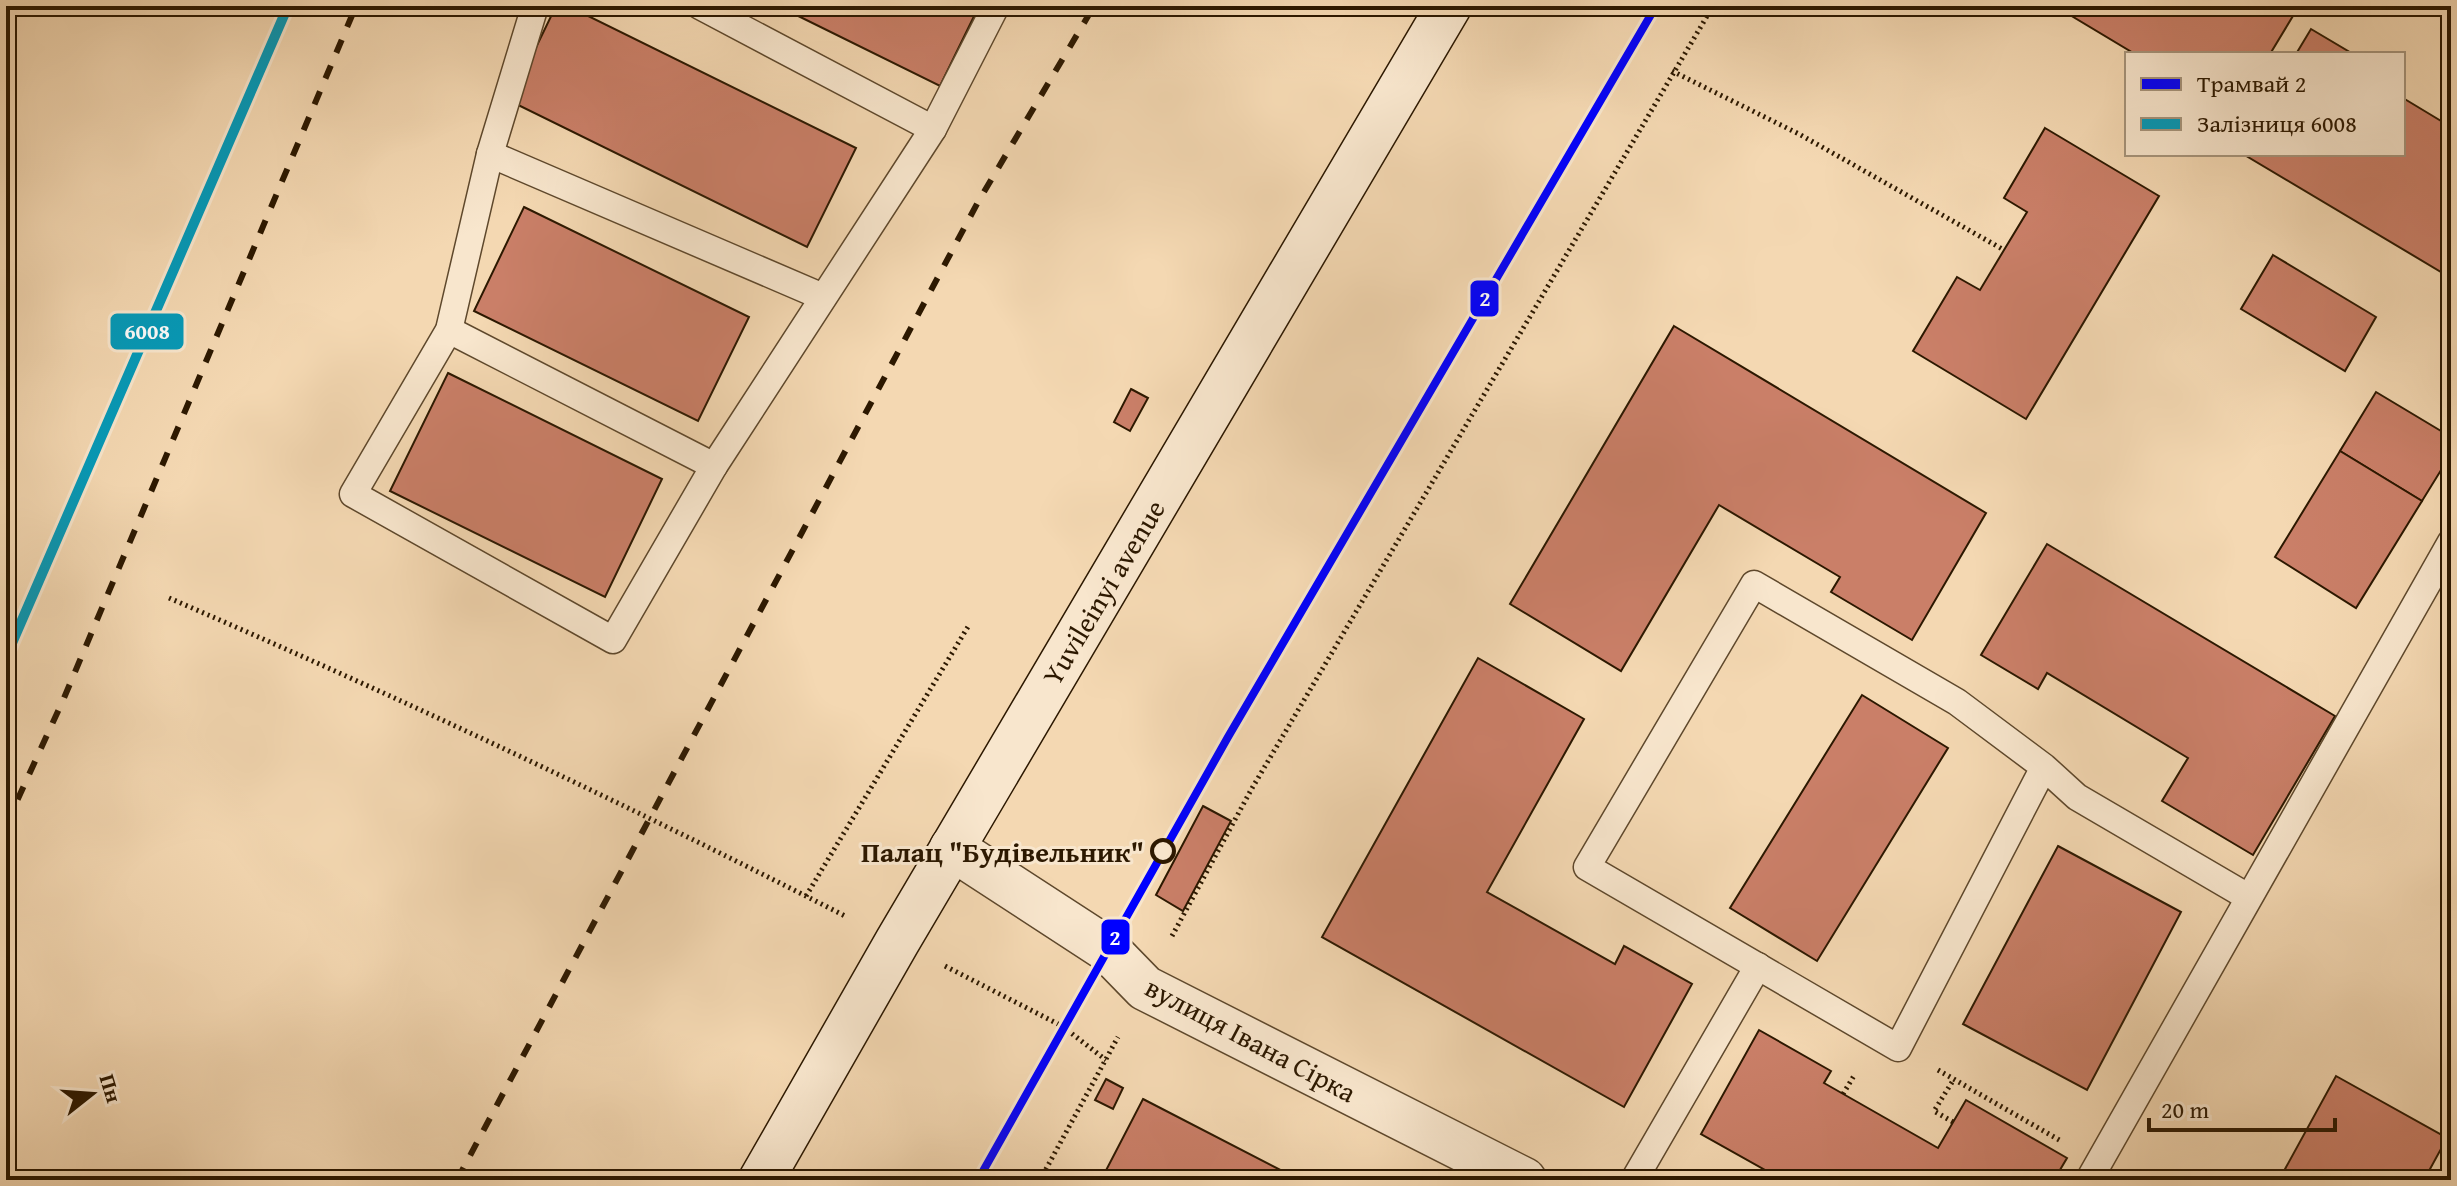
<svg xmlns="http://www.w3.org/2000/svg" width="2457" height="1186" font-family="'Gentium Book Plus',serif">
<rect width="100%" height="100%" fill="#f4d8b2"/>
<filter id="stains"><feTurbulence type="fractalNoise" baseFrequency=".0025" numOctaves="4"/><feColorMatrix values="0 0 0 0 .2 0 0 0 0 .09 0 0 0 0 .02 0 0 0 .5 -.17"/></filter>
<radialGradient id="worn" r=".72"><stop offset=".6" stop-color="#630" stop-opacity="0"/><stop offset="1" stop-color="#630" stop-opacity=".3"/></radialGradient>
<g fill="#ca7f68" stroke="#2c1800" stroke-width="2">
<path d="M556,6H568L856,148L807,247L510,101Z"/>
<path d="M778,6H979L940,86Z"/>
<path d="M2055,6H2299L2270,54H2135Z"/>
<path d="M2311,29L2353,54H2296Z"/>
<path d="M2403,98L2451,127V278L2243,154H2403Z"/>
<path d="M2045,128L2159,196L2026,419L1913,351L1957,277L1980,290L2004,250L2027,212L2004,198Z"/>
<path d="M524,207L749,317L698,421L474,311Z"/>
<path d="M2273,255L2376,317L2345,371L2241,309Z"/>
<path d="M1674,326L1986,513L1912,640L1831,592L1840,577L1719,505L1621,671L1510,604Z"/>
<path d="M448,373L662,479L605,597L390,491Z"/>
<path d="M1131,389L1148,398L1130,431L1114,422Z"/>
<path d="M2376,392L2451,437V454L2422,501L2340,451Z"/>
<path d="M2340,451L2422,501L2356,608L2275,557Z"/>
<path d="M2047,544L2335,716L2253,855L2162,801L2188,758L2047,673L2038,689L1981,655Z"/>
<path d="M1478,658L1584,719L1487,892L1615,964L1624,946L1692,984L1624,1107L1322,937Z"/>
<path d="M1862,695L1948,748L1817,961L1730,908Z"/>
<path d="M1203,806L1231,821L1183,911L1156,895Z"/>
<path d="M2058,846L2181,912L2087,1090L1963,1024Z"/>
<path d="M1759,1030L1831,1071L1824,1083L1938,1148L1966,1100L2067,1158L2054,1180H1783L1701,1134Z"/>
<path d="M2336,1076L2447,1138L2424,1180H2279Z"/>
<path d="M1106,1079L1123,1088L1113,1109L1095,1100Z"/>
<path d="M1143,1099L1300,1180H1101Z"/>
</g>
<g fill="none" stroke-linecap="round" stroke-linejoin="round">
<g stroke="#5e482c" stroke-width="29">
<g id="service">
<path d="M535,6L490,154L449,330L353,494L613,640L714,466L933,129L996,6"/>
<path d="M700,6L933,129"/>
<path d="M490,154L823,297"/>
<path d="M449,330L714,466"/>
<path d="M2044,767L1898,1048L1587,867L1754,584L1957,702L2044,767L2077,797L2248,897"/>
<path d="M1634,1180L1758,966"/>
<path d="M2089,1180L2451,542"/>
</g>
</g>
<g stroke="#5e482c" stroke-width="47">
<path id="tertiary" d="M952,848L1107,949L1145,988L1524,1180"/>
</g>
<g stroke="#2c1800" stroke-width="47">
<path id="secondary" d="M761,1180L897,942L1449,6"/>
</g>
<g stroke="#2c1800" stroke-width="5" stroke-dasharray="2 4" stroke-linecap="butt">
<path d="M1672,71L1799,134L2004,250"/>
<path d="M6,528L13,531"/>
<path d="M169,598C399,697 624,803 847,917"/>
<path d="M806,896L969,625"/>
<path d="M1172,936L1251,790L1713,6"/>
<path d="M945,966L1062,1026L1106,1060"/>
<path d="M1938,1070L2061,1141"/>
<path d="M1843,1094L1855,1074"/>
<path d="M1953,1122L1934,1111L1954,1079"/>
<path d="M1040,1180L1118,1037"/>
</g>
<use href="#service" stroke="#f8e6cd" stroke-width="26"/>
<use href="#tertiary" stroke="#f8e6cd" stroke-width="44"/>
<use href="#secondary" stroke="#f8e6cd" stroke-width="44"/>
<g stroke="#2c1800" stroke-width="6" stroke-dasharray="14 14" stroke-linecap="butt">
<path d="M6,825L64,698L356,6"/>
<path d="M457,1180L978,202L1094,6"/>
</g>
<g stroke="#f8e6cd" stroke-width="16">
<path id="rail-1" d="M6,657L288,6"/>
</g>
<use href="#rail-1" stroke="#049ab9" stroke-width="10"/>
<g stroke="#f8e6cd" stroke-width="14">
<path id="tram-1" d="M978,1180L1228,737L1656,6"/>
</g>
<use href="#tram-1" stroke="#00f" stroke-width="8"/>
</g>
<circle fill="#f8e6cd" stroke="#2c1800" stroke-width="4" cx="1163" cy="851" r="11"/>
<g text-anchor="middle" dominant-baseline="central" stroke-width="6" stroke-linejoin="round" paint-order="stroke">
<g font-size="28" fill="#2c1800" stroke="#f8e6cd">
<text transform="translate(1103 592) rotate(-59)">Yuvileinyi avenue</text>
<text transform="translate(1251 1039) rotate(28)">вулиця Івана Сірка</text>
</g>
<g font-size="28" font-weight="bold" fill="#2c1800" stroke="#f8e6cd" text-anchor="end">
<text x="1144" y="851">Палац "Будівельник"</text>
</g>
</g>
<g stroke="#f8e6cd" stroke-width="3">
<rect x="1469" y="279" width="31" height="39" rx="8" fill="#00f"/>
<rect x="109" y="312" width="76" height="39" rx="8" fill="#049ab9"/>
<rect x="1100" y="918" width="31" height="38" rx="8" fill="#00f"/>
</g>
<g font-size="22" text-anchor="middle" font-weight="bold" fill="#fff">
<text x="1485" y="306">2</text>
<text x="147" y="339">6008</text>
<text x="1115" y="945">2</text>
</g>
<rect width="2457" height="1186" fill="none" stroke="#f4d8b2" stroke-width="32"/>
<rect x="8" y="8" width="2441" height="1170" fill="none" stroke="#2c1800" stroke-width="4"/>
<rect x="16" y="16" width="2425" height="1154" fill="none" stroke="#2c1800" stroke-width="2"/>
<rect x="2125" y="52" width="280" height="104" fill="#f8e6cd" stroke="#a6947b" stroke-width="2"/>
<rect x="2141" y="78" width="40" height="12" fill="#0000ff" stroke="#a6947b" stroke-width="2"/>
<text x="2197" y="92" font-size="24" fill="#2c1800">Трамвай 2</text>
<rect x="2141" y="118" width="40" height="12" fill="#049ab9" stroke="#a6947b" stroke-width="2"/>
<text x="2197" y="132" font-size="24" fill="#2c1800">Залізниця 6008</text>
<g transform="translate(92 1094) rotate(73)" stroke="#f8e6cd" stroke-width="6" paint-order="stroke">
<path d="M0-6L14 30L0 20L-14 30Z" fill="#2c1800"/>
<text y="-12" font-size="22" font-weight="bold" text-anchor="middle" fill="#2c1800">Пн</text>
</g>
<path d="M2149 1118v12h186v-12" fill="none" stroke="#2c1800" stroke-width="4"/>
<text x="2161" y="1118" font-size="24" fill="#2c1800" stroke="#f8e6cd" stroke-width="6" paint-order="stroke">20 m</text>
<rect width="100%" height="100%" filter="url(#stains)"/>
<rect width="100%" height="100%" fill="url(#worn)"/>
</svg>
